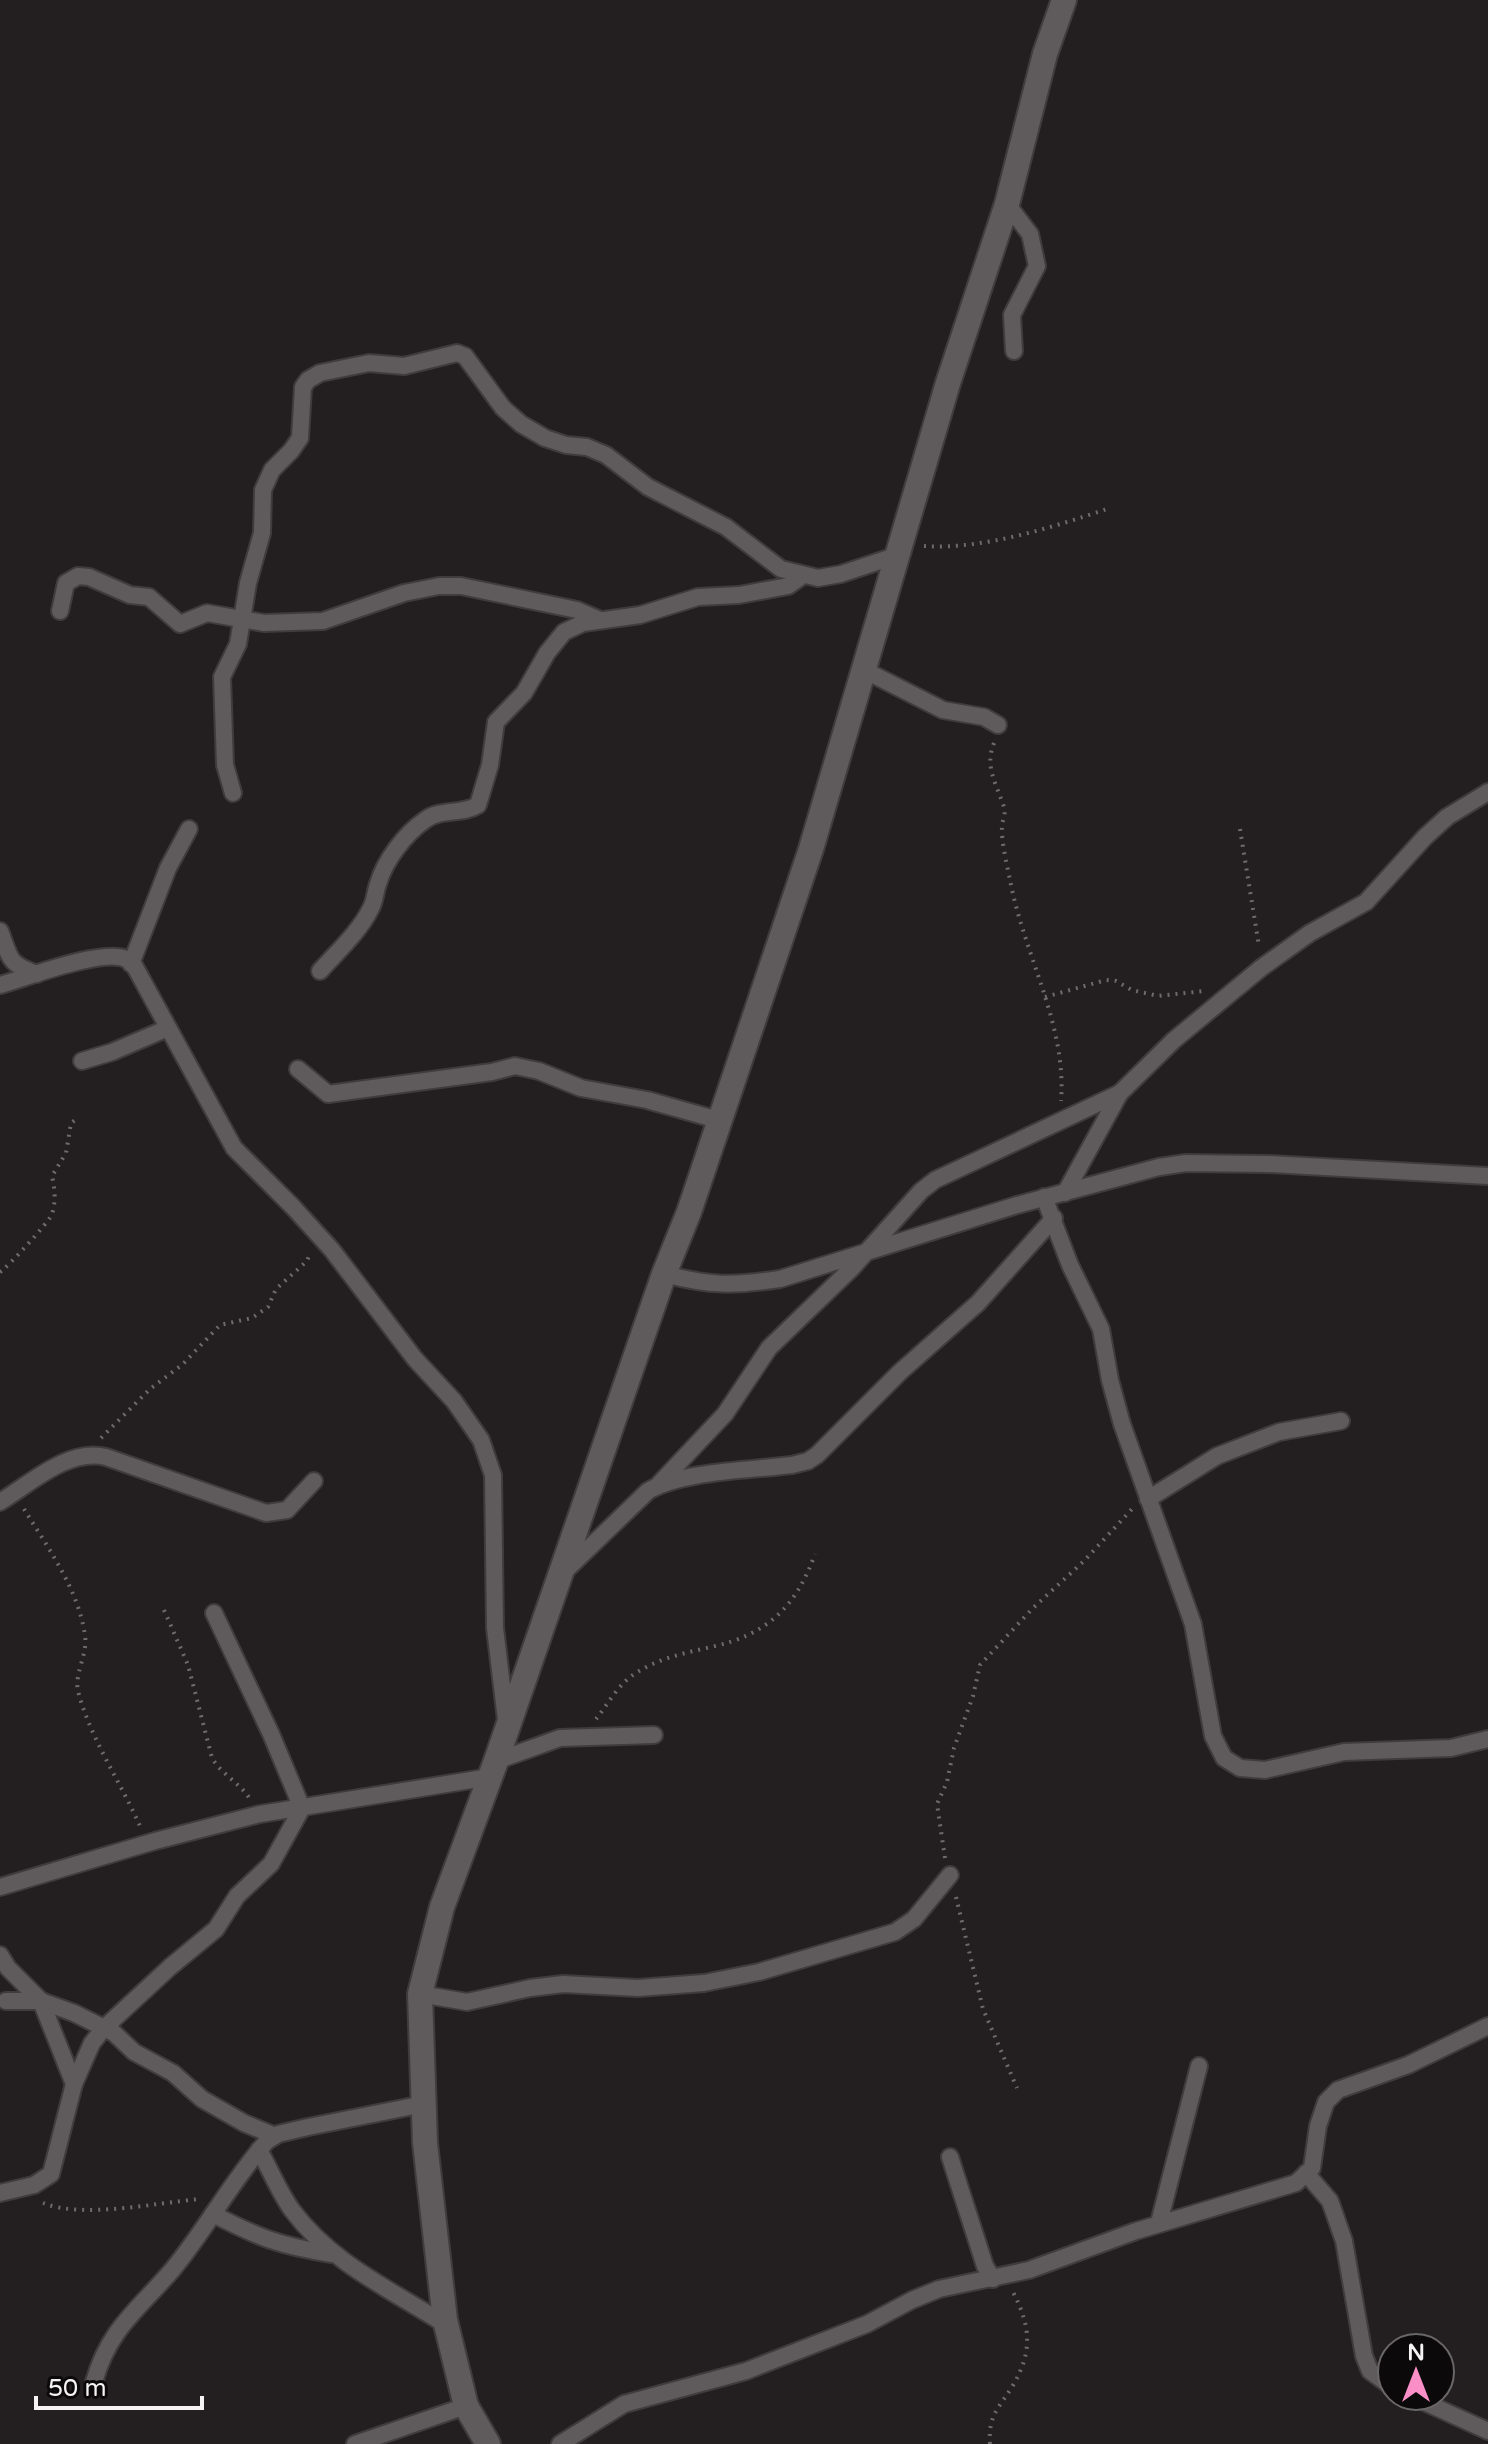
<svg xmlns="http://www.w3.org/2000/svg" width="1488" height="2444" font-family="'Varela Round',sans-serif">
<rect width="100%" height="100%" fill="#231f21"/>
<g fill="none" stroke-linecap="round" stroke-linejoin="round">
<g stroke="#3f3c3d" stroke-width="20">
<g id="street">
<path d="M1007,204L1030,234L1037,266L1012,315L1014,351"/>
<path d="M60,611L66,583L78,576L89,577L130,595L149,597L180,624L207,613L264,623L323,621L404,593L439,586H461L577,610L600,620"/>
<path d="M864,670L943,710L984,717L998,725"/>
<path d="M233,793L225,765L222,677L238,644L248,583L262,533L263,490L272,470L291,451L300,438L303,387L308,380L320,373L369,363L404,366L457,353L465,356L503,408L521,424L545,438L566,445L587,447L606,455L648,487L726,527L781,569L818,578L841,574L898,555"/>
<path d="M0,931C11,959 7,963 37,974"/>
<path d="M131,964L168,868L189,829"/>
<path d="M320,971C337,952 360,931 371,908C375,901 375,892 378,884C385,860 405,834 425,820C441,808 462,815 478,805L490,765L496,722L524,693L547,653L564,632L583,623L640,615L698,597L739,595L788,586L802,576"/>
<path d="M0,985C26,978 103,948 126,959C130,960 132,964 135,967L234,1148L293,1207L332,1250L415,1359L454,1401L481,1440L493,1475L495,1628L506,1720"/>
<path d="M82,1061L112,1052L168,1028"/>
<path d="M298,1069L328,1094L492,1072L515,1066L539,1071L581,1088L647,1100L718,1120"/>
<path d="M1065,1193L1120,1093L1174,1040L1261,968L1310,933L1366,902L1425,837L1447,817L1488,792"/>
<path d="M1044,1197L1070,1265L1101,1329L1110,1380L1122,1424L1193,1624L1213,1736L1224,1758L1240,1768L1265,1770L1344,1752L1451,1748L1488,1739"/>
<path d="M664,1274C711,1286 732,1286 780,1279L1017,1205L1159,1167L1186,1163L1269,1164L1488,1176"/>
<path d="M659,1484L725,1414L769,1348L852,1268L921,1191L935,1180L1120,1093"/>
<path d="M1148,1499L1217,1456L1279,1432L1341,1421"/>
<path d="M0,1502C31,1483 68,1448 106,1457L266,1513L287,1510L314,1481"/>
<path d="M564,1572L648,1491C681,1471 752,1470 792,1465L808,1461L817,1455L900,1372L978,1303L1054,1218"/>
<path d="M496,1761L560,1738L654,1735"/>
<path d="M0,1887L155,1841L260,1814L490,1777"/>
<path d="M0,1955L8,1968L41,2001L74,2084"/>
<path d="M420,1994L467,2002L530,1988L563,1984L638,1988L704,1983L759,1972L895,1932L914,1919L950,1875"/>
<path d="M6,2001H41L74,2013L114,2033L134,2052L173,2073L202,2099L244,2123L275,2136"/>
<path d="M259,2150C270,2169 279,2192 292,2210C332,2264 392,2290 446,2325"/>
<path d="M950,2157L985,2266L993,2279"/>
<path d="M1306,2173L1330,2201L1344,2241L1364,2356L1370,2371L1392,2387"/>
<path d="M0,2193L34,2185L51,2174L74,2084L92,2043L104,2028L170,1967L216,1929L237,1896L271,1864L302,1808L271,1734L214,1613"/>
<path d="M213,2214C259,2238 281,2246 332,2254"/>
<path d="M1159,2223L1199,2066"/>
<path d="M94,2382C109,2328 139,2309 173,2269C207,2228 232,2180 267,2141L278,2134L308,2127L424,2104"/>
<path d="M1411,2396L1488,2431"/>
<path d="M355,2444L466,2406"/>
<path d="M560,2444L624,2404L746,2371L867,2324L912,2300L939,2289L1029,2270L1136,2231L1296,2183L1312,2168L1318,2126L1326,2102L1338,2090L1408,2065L1488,2026"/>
</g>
</g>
<g stroke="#3f3c3d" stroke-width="28">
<path id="secondary" d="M488,2444L466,2406L445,2320L425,2143L420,1994L442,1907L496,1761L664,1274L689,1212L811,849L948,383L1007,204L1045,54L1064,0"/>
</g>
<g stroke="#6e6b6c" stroke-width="4" stroke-dasharray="2 6" stroke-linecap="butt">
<path d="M924,546C983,550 1053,527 1110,508"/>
<path d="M994,743C984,767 997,785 1004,807C1006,814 1003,819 1002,825C1001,842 1007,864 1010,880C1024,955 1067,1025 1061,1101"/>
<path d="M1240,829L1259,946"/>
<path d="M1045,997L1106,980L1116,981L1132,990L1158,996L1204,991"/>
<path d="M0,1272C7,1268 50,1221 52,1214C56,1201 55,1189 52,1176L66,1153L71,1123L78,1118"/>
<path d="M101,1438L150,1389L183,1364L220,1325L252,1318L268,1307L276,1289L307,1261L310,1253"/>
<path d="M24,1509C48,1548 79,1590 85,1636C88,1654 74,1674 78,1691C90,1738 120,1781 140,1826"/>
<path d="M164,1610L188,1665L212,1758C222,1775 239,1782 250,1799"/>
<path d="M596,1719C608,1704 619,1683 636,1673C659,1658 685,1653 711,1647C767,1635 796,1607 815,1554"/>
<path d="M945,1858L937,1804L947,1782L954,1748L973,1696L980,1665L1033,1608L1084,1561L1132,1509"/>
<path d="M956,1897L983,2009L1017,2088"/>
<path d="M43,2203C83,2219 155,2203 200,2199"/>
<path d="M990,2444C988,2416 998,2409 1012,2387C1033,2352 1031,2327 1013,2292"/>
</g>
<use href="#street" stroke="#5f5a5c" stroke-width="16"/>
<use href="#secondary" stroke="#5f5a5c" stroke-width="24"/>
</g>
<g transform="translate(1416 2372)"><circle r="38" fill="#0b090a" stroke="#696768" stroke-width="2"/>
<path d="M0-6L14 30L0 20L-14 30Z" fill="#fa8fc7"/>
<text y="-12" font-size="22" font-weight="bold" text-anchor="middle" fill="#f6f3f4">N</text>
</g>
<path d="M36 2396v12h166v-12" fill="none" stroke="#f6f3f4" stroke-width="4"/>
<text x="48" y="2396" font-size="24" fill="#f6f3f4" stroke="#0b090a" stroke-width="6" paint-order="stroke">50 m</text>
</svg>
